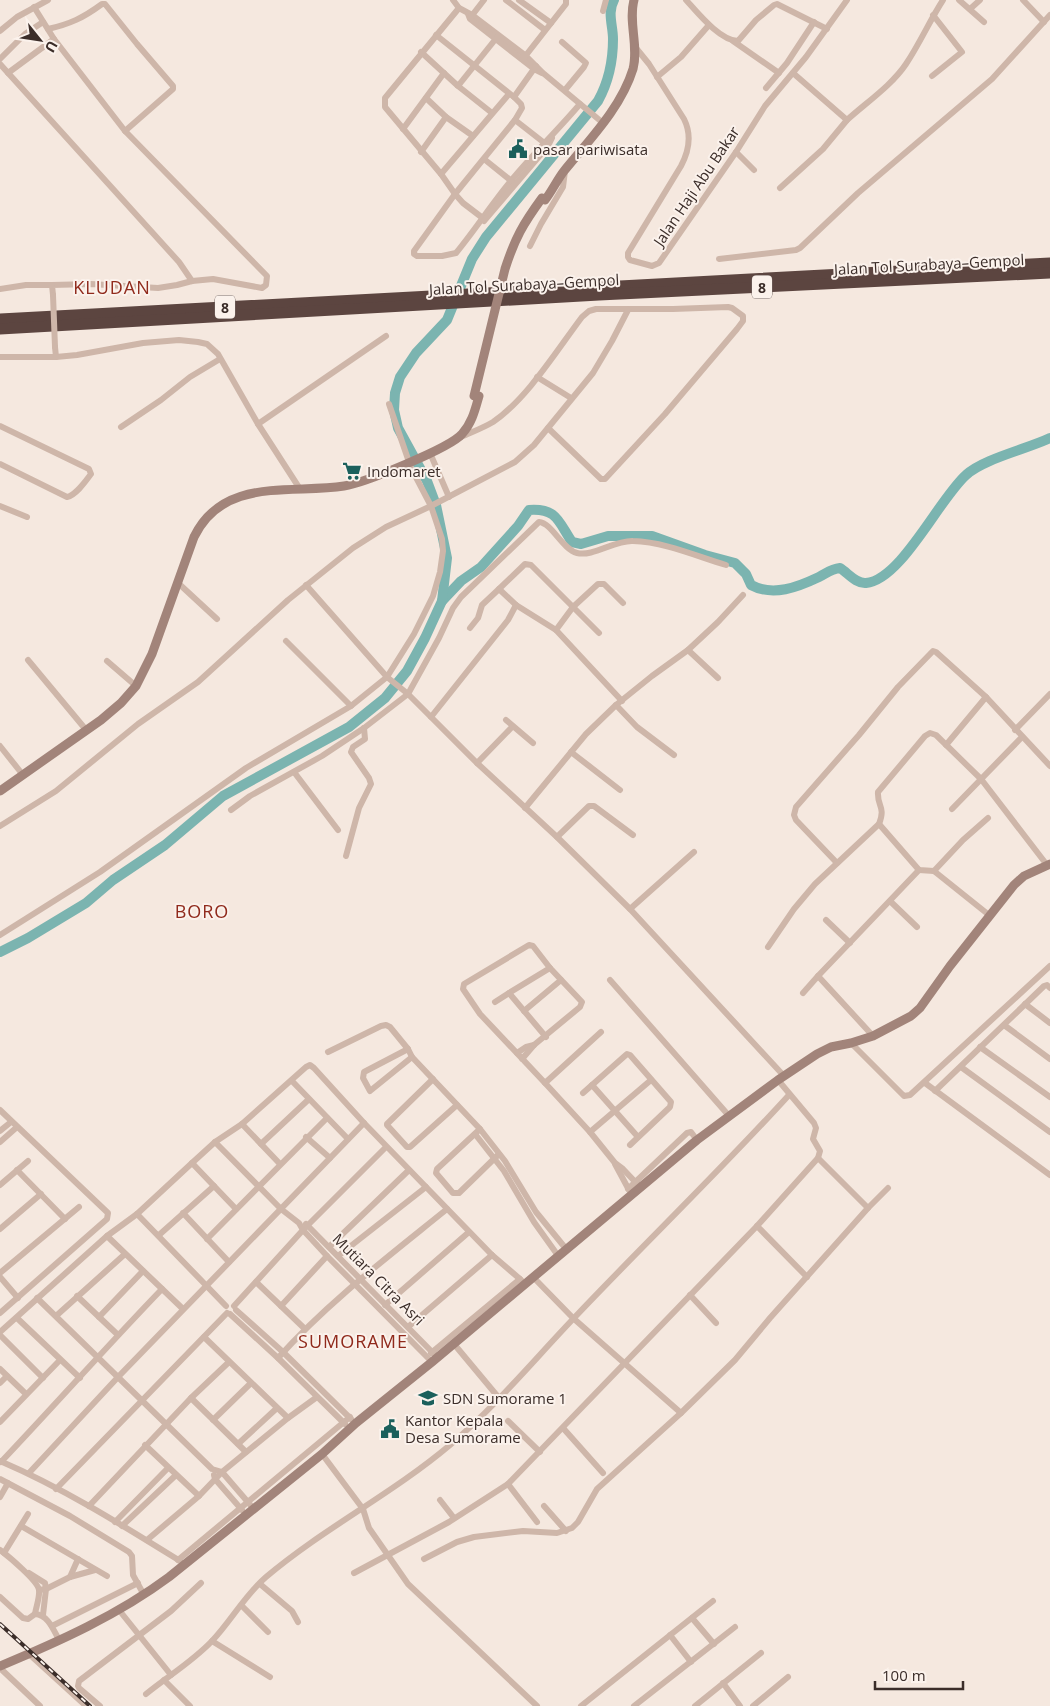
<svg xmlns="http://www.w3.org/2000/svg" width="1050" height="1706" font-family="'Open Sans',sans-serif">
<rect width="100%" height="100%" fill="#f5e8df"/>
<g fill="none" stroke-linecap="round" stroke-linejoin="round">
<g stroke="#7bb4b0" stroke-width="10">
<path d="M442,601L461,581L481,567L518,526L529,510C557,508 558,521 572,542L581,544L608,536H652L705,555L735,563L746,574L751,585C773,597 798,587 819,577C827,573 831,569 840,568C848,573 856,584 866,583C901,580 939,499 966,475C983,459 1027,449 1050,438"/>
<path d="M0,952L28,938L86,903L113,880L165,845L223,796L349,727L385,698L407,671L425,638L442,601L447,558L436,505L427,481L398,428L394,410L395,393L400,377L416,353L447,320L472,259L486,237L598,101C608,83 613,60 613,39C613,25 607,13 614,0"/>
</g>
<g stroke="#ceb6a9" stroke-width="6">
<path d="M453,0L459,8L472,15L526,56L543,73L603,123"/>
<path d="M506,0L545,30"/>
<path d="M519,0L551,23"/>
<path d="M686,0C697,12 720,41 738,41L756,20L774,5L777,4L827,29"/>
<path d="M959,0L984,22"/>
<path d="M1023,0L1044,22"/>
<path d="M34,7L54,39L125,131L267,276L266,285L262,288L213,279L192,281L177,285L158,288L91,284L52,285L53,295"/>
<path d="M459,8L385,98V107L441,174L455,194L463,203L484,219"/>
<path d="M970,9L980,0"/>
<path d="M603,11L606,0"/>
<path d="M468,14L470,19L534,69L542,73"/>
<path d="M470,18L484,0"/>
<path d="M48,29C70,24 83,18 102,4H105L137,44L173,86V89L125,131"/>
<path d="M0,31L17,17L48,0"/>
<path d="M436,35L514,97L521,104L522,108L515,120L455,194L414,251V254L417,256H442L456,253C475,230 491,205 510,182C532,155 557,131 580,104"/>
<path d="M733,41L779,73"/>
<path d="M562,42L586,63L584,67L565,90"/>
<path d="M636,48L649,64L684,119C692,135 689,151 681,166L628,253V257L630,260L652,266L659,263L736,152L765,106L806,57L847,0"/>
<path d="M421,52L458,86L492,113"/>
<path d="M0,59L25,34L43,22"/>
<path d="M523,59L566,4V0"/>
<path d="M0,64L179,262L192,281"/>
<path d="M8,73L54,39"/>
<path d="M793,73L847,120C867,102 892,85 906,64C920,43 930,20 943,0"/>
<path d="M932,76L962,52L933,15"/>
<path d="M657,77L681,57L709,25"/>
<path d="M458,86L498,36"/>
<path d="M766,88L787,63L814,22"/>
<path d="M514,97L536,66"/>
<path d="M426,98L446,117L473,136"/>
<path d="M515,120L547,145"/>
<path d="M403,129L444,73"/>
<path d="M421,152L446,117"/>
<path d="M736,152L754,170"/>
<path d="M484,159L514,183"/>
<path d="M441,174L509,94"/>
<path d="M780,188L823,149L847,120"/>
<path d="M484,221L548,146L552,138"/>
<path d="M530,246L541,224L563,187L565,171"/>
<path d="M719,259L796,250L800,248L858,193L992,79L1050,15"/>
<path d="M0,289L26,285H52"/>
<path d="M55,347L56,357L77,355L143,343L179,340L198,342L207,344L218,354L258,424L300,489"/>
<path d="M0,357H56"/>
<path d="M537,377L571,398"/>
<path d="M389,404L409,462"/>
<path d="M258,424L386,336"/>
<path d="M0,426L89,469L91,474C85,482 76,495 67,497L0,464"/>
<path d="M121,427L161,400L190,377L220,359"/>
<path d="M461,437C472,432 483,428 493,422C527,399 557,350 582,317L589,311L596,309H673L728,307L732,308L743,316V321L737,329L665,414L605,479H601L548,428"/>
<path d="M430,453L449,497"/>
<path d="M0,506L27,517"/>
<path d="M177,582L217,619"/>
<path d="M306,585L387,677L408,694L477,763L557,837L630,909L784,1076"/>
<path d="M470,628L478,618L482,605L499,589"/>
<path d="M556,630L516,605L499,589L525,564L531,565L599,633"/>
<path d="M286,641L351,706"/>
<path d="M688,650L718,678"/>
<path d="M28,660L87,731"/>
<path d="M107,661L136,686"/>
<path d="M622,701L556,630L573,607L598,584H604L623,603"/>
<path d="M616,705L637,727L674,755"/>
<path d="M431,717L508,620L516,605"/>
<path d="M506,720L533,743"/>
<path d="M1015,730L1050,694"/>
<path d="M946,745L986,697L1050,766"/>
<path d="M0,746L23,775"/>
<path d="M571,752L620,790"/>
<path d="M477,763L512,727"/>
<path d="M294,772L338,830"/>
<path d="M525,808L586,734L616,705L652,676L688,650L718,622L743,595"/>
<path d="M952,809L1022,737"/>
<path d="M231,810L250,796L322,756L364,728L408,694L439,638L453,608L461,597L539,522C552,523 562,549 577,553C593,557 615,540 633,541C665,542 696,556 726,565"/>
<path d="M879,824L919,870L934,871L989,915"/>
<path d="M0,826L56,791L138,724L198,682L288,600L353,548L386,527L431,506L515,462L534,445L593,373L612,341L628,310"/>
<path d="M557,837L589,806H594L633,835"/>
<path d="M346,856L359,808L371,784L369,778L351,752L353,747L365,739L364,728"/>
<path d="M837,863L796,820L794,815L796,807L859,735L898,687L933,651L936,652L986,697"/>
<path d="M934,871L963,840L988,818"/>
<path d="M890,901L917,927"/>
<path d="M630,909L694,852"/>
<path d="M826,920L850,943"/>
<path d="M0,935L100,872L246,768L351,706L387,677L414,634L433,596L440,572L443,551L442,539L431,506L408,462"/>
<path d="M768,947L794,909L815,884L879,824C886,806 877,807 878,792L925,736L930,733L936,735L981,779L1047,865"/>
<path d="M610,980L730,1117"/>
<path d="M803,993L818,976"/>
<path d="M495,1002L509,993"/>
<path d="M1025,1004L1050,1023"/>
<path d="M524,1011L561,980"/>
<path d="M1004,1025L1050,1059"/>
<path d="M873,1036L818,976L919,870"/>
<path d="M546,1037L509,993L550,968"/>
<path d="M851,1043L904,1096L910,1095L1050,966"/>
<path d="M980,1047L1050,1097"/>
<path d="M408,1049L364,1072L363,1078L370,1091L412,1057"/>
<path d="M328,1052L381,1026L386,1025L390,1027L408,1049L412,1057L480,1129L437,1169L436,1173L453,1193H459L499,1154"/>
<path d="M517,1053L526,1047L534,1045"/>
<path d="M522,1059L534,1045L580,1007L582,1002L550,968L533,946L529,945L464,984L463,989L480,1014L545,1083L590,1132L615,1163L623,1169L641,1188"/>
<path d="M961,1067L1050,1132"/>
<path d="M433,1079L387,1124V1125L407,1147H410L457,1105"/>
<path d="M292,1081L348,1139"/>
<path d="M545,1083L601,1032"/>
<path d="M925,1083L1050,1175"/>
<path d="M592,1085L638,1137"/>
<path d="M935,1091L1044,986L1047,985L1050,988"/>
<path d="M583,1093L627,1054L630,1055L671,1102L670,1107L630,1145"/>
<path d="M0,1110L108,1213L107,1219L0,1313"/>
<path d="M242,1124L280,1164"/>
<path d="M480,1129L505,1161L536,1212L567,1250"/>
<path d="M0,1131L11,1122"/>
<path d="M590,1132L651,1080"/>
<path d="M475,1134L504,1171L534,1222L559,1257"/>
<path d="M306,1137L330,1158"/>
<path d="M0,1142L17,1127"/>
<path d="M215,1142L281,1209L299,1223L303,1230L327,1256L432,1362"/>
<path d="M261,1144L308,1100"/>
<path d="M818,1158L868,1208"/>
<path d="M192,1163L236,1209"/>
<path d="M615,1164L629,1190"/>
<path d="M17,1170L65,1219"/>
<path d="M0,1185L28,1161"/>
<path d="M628,1189L687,1133L691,1132L697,1140"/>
<path d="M183,1213L229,1262"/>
<path d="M137,1214L226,1306"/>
<path d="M306,1224L438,1358"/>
<path d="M757,1226L807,1277"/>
<path d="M0,1229L41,1194"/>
<path d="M159,1235L214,1186"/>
<path d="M107,1236L183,1309"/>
<path d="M207,1239L327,1118"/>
<path d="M329,1247L409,1170"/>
<path d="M338,1256L426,1187"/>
<path d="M0,1273L79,1207"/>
<path d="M0,1277L18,1298"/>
<path d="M534,1278L573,1318L681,1413"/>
<path d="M256,1282L305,1329"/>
<path d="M690,1295L716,1323"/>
<path d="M77,1296L118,1335"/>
<path d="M37,1298L212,1469L222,1472L253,1508"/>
<path d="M385,1305L469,1232"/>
<path d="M234,1306L303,1230L386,1147"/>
<path d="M281,1306L327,1256"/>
<path d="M236,1310L283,1352L351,1419"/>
<path d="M230,1314L278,1358L345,1424"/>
<path d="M56,1316L125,1254"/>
<path d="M99,1317L143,1271"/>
<path d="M17,1318L80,1378"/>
<path d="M408,1327L492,1255"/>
<path d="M0,1332L107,1236L137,1214L192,1163L215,1142L242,1124L306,1067L310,1065L314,1068L364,1123L492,1255L520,1279"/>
<path d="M0,1335L43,1378"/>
<path d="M204,1337L288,1418"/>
<path d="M454,1344L499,1398"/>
<path d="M431,1353L520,1279L523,1282"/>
<path d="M278,1358C328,1302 389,1256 447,1209"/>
<path d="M0,1369L26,1394"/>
<path d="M0,1383L7,1376"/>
<path d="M191,1398L246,1452"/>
<path d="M213,1420L251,1383"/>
<path d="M508,1421L540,1452"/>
<path d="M0,1422L60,1360"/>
<path d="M563,1428L603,1473"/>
<path d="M238,1444L277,1408"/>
<path d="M145,1445L199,1496"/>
<path d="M322,1454L363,1509L369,1528L408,1584L537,1706"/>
<path d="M0,1461C63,1488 122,1525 180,1561"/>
<path d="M1,1462C55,1405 107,1346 162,1289"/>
<path d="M29,1473L119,1376L364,1123"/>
<path d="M214,1475L215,1479L242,1510"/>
<path d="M0,1479L70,1516L129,1552L132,1556L133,1575L144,1595"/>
<path d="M508,1484L537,1522"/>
<path d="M56,1489L227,1313"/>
<path d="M0,1497L8,1483"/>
<path d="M440,1500L454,1518"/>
<path d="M89,1506L191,1398L229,1362"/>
<path d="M544,1506L566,1531"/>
<path d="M115,1522L168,1468"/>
<path d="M21,1526L107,1576"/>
<path d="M122,1526L176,1475"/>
<path d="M147,1540L199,1496L222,1472L288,1418L317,1397"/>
<path d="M0,1550C8,1556 38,1581 39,1590C40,1597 36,1607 35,1614"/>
<path d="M4,1553L28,1514"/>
<path d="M424,1559L457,1542L474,1537L523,1531L557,1533L572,1528L578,1522L597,1489L681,1413L735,1360L770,1318L868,1208L888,1188"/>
<path d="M178,1560L350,1417"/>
<path d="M29,1573L45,1583L46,1589L43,1615"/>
<path d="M354,1573L449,1522L508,1484L757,1226L818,1158L820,1151L813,1139L816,1128L814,1123L778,1080"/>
<path d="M70,1577L78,1559"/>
<path d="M260,1584L292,1611L298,1622"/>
<path d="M39,1590L46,1589L70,1577L95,1570"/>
<path d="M0,1597L23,1618L28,1619L35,1614C48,1615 53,1629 59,1640"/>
<path d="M242,1606L268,1632"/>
<path d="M119,1610L171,1675"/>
<path d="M692,1618L714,1644"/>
<path d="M52,1626L138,1583"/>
<path d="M670,1635L691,1662"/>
<path d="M212,1641L270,1677"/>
<path d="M29,1654L86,1706"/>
<path d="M0,1668L40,1706"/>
<path d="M164,1680L190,1706"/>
<path d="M723,1683L740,1706"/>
<path d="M146,1694C168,1676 192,1662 212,1641C231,1621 245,1595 266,1577C324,1528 392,1494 450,1445C495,1407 533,1361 574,1318C645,1243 719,1172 789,1095"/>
<path d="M100,1706L79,1688L78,1686L79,1681L171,1611L201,1583"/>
<path d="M581,1706L713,1601"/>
<path d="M634,1706L735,1627"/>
<path d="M695,1706L761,1653"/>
<path d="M753,1706L788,1677"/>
</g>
<g stroke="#a2847a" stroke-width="9">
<path d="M545,200C552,191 557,180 564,171C589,140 621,108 633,69C639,46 628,22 634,0"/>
<path d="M0,791L101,720L121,703L136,686L152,654L194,537C223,477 290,494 344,486C364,483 450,448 462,434C472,423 475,410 479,396"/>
<path d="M0,1666C58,1642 118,1615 169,1577L322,1454L356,1423L432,1362L697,1140L778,1080L817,1054L831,1047L851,1043L873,1036L911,1016L920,1008L950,966L1014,885L1024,876L1050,864"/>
</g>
<g stroke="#5c4540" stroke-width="11">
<path d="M0,319L1050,263"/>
<path d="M0,329L599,295L1050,273"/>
</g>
<g stroke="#3b2d29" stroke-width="4">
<path id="rail" d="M0,1624L90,1706"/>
</g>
<use href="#rail" stroke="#fbf2ec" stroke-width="2" stroke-dasharray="5.5" stroke-linecap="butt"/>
<path stroke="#ceb6a9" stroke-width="6" d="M53,295L55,347"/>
<path stroke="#a2847a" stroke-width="9" d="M474,396L505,269C515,238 523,224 542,198"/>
</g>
<defs>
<g id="civic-bare" transform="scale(1.5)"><path d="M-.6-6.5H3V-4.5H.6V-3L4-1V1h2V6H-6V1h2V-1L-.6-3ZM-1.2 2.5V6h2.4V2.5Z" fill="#1b605c" stroke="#fbf2ec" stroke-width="2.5" paint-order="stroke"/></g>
<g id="supermarket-bare" transform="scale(1.5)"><path d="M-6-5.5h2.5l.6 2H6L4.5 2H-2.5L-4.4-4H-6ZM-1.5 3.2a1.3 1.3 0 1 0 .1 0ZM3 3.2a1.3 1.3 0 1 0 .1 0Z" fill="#1b605c" stroke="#fbf2ec" stroke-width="2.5" paint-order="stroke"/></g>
<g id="school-bare" transform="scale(1.5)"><path d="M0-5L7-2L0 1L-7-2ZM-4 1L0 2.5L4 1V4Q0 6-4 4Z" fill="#1b605c" stroke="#fbf2ec" stroke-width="2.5" paint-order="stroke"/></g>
</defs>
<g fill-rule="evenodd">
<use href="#civic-bare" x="518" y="149"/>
<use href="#supermarket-bare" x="352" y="471"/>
<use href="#school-bare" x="428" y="1398"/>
<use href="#civic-bare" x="390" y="1429"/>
</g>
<g text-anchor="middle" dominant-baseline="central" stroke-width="4" stroke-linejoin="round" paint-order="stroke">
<g fill="#fbf2ec" stroke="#756864" stroke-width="1">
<rect x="752" y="275.5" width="20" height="23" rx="4"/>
<rect x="215" y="295.5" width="20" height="23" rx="4"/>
</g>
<g font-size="14" font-weight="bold" fill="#3b2d29">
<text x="762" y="287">8</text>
<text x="225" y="307">8</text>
</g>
<g font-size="15" fill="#3b2d29" stroke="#fbf2ec" text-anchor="start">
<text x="533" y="149">pasar pariwisata</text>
<text x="367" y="471">Indomaret</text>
<text x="443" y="1398">SDN Sumorame 1</text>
<text x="405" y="1420">Kantor Kepala<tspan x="405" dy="17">Desa Sumorame</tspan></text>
</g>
<g font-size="15" fill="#3b2d29" stroke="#fbf2ec">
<text transform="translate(696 186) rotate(-56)">Jalan Haji Abu Bakar</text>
<text transform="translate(929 264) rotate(-3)">Jalan Tol Surabaya–Gempol</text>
<text transform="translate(524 284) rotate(-3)">Jalan Tol Surabaya–Gempol</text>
<text transform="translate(379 1279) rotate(45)">Mutiara Citra Asri</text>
</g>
<g font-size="18" letter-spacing="1" fill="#902a1c" stroke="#fbf2ec">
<text x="112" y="287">KLUDAN</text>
<text x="202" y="911">BORO</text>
<text x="353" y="1341">SUMORAME</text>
</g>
</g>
<g transform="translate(40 40) rotate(120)" stroke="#fbf2ec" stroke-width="4" paint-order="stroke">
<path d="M0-4L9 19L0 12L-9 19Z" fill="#3b2d29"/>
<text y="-8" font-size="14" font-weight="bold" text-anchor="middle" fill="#3b2d29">U</text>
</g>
<path d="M875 1681v8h88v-8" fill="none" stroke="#3b2d29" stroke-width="2.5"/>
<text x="882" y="1681" font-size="15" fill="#3b2d29" stroke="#fbf2ec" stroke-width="4" paint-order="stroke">100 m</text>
</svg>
